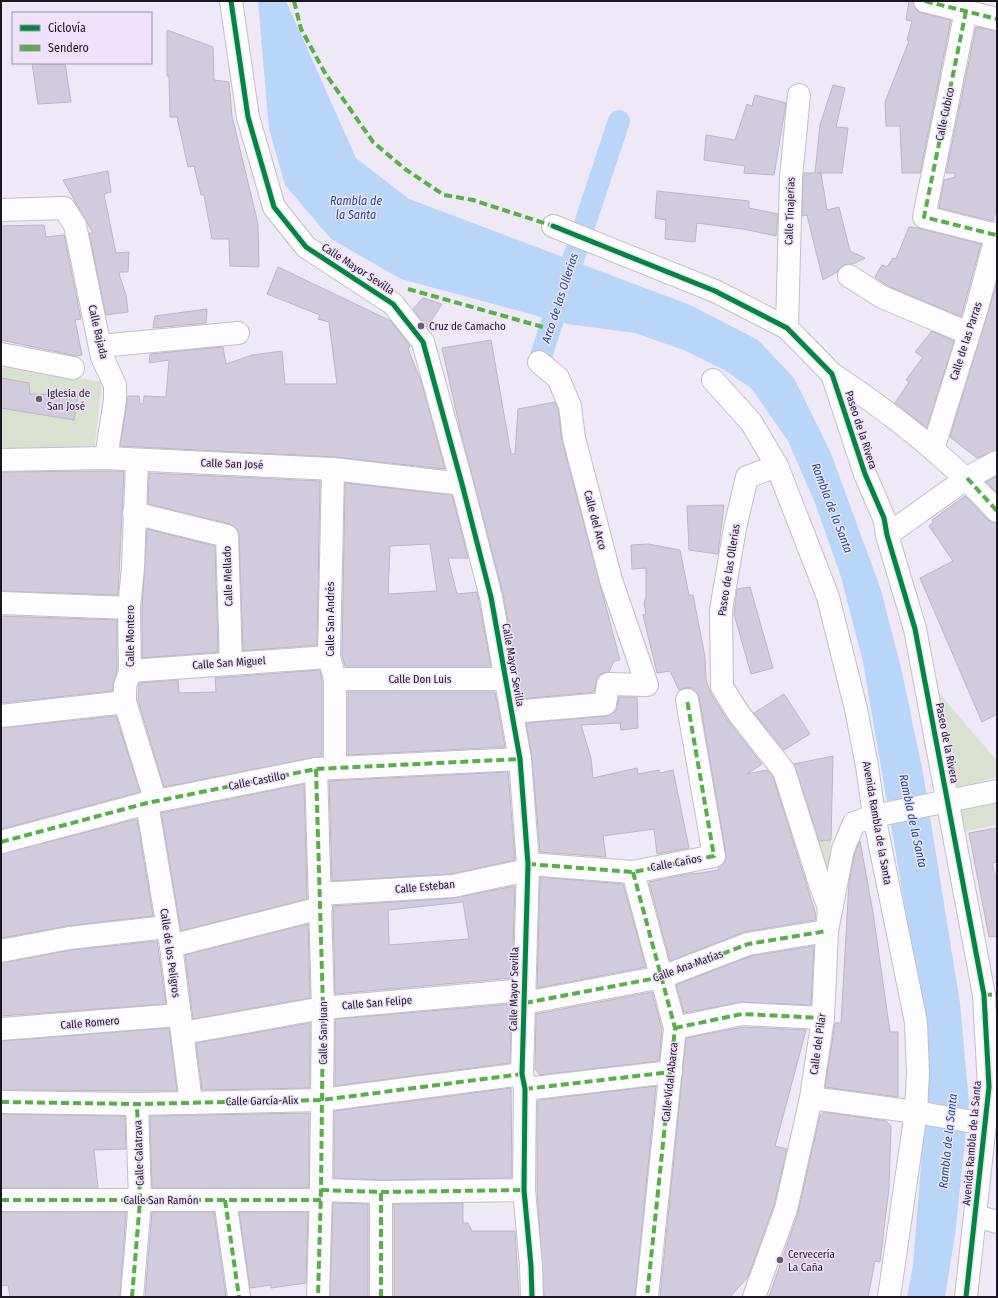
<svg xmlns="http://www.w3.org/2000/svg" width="998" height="1298" font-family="'Fira Sans Condensed',sans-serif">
<rect width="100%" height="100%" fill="#efe8f6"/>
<g fill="#d9e1d0">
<path d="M1,365L102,382L94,452L1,448Z"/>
<path d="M933,686L997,761V777L958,787L949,783Z"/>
<path d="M997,797V824L964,832L960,809Z"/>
<path d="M831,840L827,888L815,841Z"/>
</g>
<path fill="#b9d6f9" d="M258,1H286L356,158L409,199L690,305L758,340L794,378L830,451L881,590L902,672L923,773L960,1003L969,1103L955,1235L945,1297H907L913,1265L923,1140L915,966L863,662L841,577L815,503L788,441L751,388L724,370L686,351L635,333L567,324L401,279L331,239L285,185L269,129Z"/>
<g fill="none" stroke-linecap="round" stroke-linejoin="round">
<path stroke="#b9d6f9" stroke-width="22" d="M539,362L619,121"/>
</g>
<g fill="#d2cbde" stroke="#bbb6c3" fill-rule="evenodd">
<path d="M909,1H913L916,10L922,13L951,20L920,173H902L900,126H886L885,102L909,41L907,40L912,21L906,20Z"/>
<path d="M976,27L997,31V205L993,221L939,208L944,180L955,177V173H946Z"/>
<path d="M167,30L213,47L214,80L229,82L232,116L258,224L259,267L230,266L229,239H212L204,195H201L194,166L188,167L177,117H170L169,76H167Z"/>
<path d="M32,63H65L71,102L38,104Z"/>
<path d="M833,85L845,88L836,127L848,128L842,173H817H821L827,210L839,207L850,251L865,258L853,264L843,265L837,272L823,280L807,215L802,216L803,178L804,173H815L820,125Z"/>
<path d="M755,95L786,103L774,175L744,173L745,166L704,160L706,135L735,140L747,104L752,106Z"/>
<path d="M108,171L111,192L104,194L116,253L129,252L128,272H120L119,274L126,295L128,312L106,315L89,233H93L63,180Z"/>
<path d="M657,191L749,201V208L778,214L776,236L743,229L697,223L695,242L665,239L666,220L655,218Z"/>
<path d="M44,225L46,237L64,235L81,319L75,320L82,355L76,356L1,340V226Z"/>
<path d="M909,227L918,228L981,244L961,317L888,286L875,277L882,265L887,267L893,258L896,259Z"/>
<path d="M278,267L391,321L410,346L408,349L422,384L445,469L334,457L120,446L128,396H139L140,404H143L144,396L166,397L169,360L149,363L150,354L223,347L226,364L252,355L282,351L285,384H337L329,322L318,319L320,315L267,294Z"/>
<path d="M997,282V450L977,458L950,437Z"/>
<path d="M423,298L442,304L427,327L413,309Z"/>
<path d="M207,309L206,323L153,328L155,316Z"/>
<path d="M932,331L954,341L927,428L895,403L909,382L906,380L923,357L915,352Z"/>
<path d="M491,340L511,454H515L518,409L555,402L558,409L562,441L620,660L614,661L609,672L603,673L598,676L594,692L522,699L503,594L461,433L442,348Z"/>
<path d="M1,378L29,383L30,394L78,395L74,420L1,408Z"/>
<path d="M101,471H124L118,595L1,591V472Z"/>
<path d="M149,473L320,481L317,645L243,651L239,536L237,529L230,524L148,504Z"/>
<path d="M997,476V493L986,482Z"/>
<path d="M345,483L452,495L468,558H448L457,594L477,592L491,666H345L342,655ZM430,544L437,591L388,594L390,546Z"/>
<path d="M965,496L988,520L997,523V714L982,722L920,578L953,561L929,526L933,522L932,520Z"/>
<path d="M724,505L718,554L689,550L687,506Z"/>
<path d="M147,529L215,546L218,652L142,658V609Z"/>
<path d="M648,544L680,550L689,595H693L705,657L706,680L711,694L728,721L762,764L747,774L767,770L773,777L816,915L815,920L744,932L670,961L649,882L694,873V874L719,870L718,867L726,861V854L699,697L696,692L692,688H685L679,690L670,671L657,673L643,615L646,614L644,603L646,596V568L632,569L631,545Z"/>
<path d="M750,587L773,668L751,674L734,614L737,589Z"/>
<path d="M1,616L117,620V669L112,691L1,703Z"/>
<path d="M320,670L322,681V756L164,787L138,700L139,683L178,680L179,693L216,692L215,678Z"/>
<path d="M348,692H495L505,747L348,755Z"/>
<path d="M784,694L810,734L784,750L754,713Z"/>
<path d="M619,697H637L638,728L621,730L620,723L581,725L591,758L593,778L637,768L638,774L659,770L660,773L673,770L689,848L657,854L654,829L603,836L606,857L540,852L532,758L526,723L606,716L616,711Z"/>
<path d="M116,716L140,792L1,829V728Z"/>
<path d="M833,756L831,840L819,841L794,764Z"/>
<path d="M508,772L515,860L451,874L332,881L329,781Z"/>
<path d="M304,784L307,899L181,931L161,813Z"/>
<path d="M137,819L153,916L67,926L1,938V854Z"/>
<path d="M997,828V862L992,863L997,883V936L989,937L969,833Z"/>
<path d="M860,841L873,913L890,1032H898V1097L825,1087L835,1023H841L849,882L855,853Z"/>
<path d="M540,877L623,884L646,967L537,988Z"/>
<path d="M515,886L512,978L335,994L333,906L454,898ZM463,902L469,939L389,945L388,910Z"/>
<path d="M308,924L310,998L193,1019L185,955Z"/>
<path d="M157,941L166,1004L1,1016V963L71,950Z"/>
<path d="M814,946L811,1005L742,1002L684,1013L676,985L751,956Z"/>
<path d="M652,992L662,1029L659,1061L540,1075L535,1069L536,1014Z"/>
<path d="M512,1004L510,1063L335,1086V1019Z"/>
<path d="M310,1023V1088L202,1090L196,1043Z"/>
<path d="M743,1027L806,1030L775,1146L787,1149L774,1205L748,1277L730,1297H660L686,1038Z"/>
<path d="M169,1028L177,1091L1,1090V1041Z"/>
<path d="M656,1086L635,1297H544L537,1189V1102L539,1100Z"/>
<path d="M511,1088L512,1178L381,1180L334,1178V1111Z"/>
<path d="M824,1112L886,1121L891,1126L889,1188L880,1262L875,1261L868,1297H769L798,1213L820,1115Z"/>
<path d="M309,1113V1188H152L150,1116Z"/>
<path d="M1,1114L125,1116L126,1149L94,1150L98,1188H1Z"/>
<path d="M333,1203L368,1204V1297H330Z"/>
<path d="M463,1203V1223H468L472,1231H515L519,1297H394V1204Z"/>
<path d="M1,1212H126L120,1297H10L8,1285L1,1286Z"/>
<path d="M152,1212H214L226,1297H145Z"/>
<path d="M239,1212H308L306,1283L271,1288V1285L250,1288Z"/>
</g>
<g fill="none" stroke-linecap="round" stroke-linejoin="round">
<g stroke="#c4beca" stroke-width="24">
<g id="minor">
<path d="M231,1L248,117L274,207L306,247L393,304L423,342L462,484L491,597L520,759L528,864L522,1074L525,1089L524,1190L531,1266L532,1297"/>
<path d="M925,1L997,19"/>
<path d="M966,11L924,217L996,235"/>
<path d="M1,210L64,208L75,225L102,357L115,385V400L106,458"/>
<path d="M553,226L715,291L787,328L832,374L865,474L884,518L887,535L915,629L984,995L989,1087L966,1297"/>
<path d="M849,276L882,297L968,333"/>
<path d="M787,328L791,177L799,95"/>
<path d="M100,346L238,333"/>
<path d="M1,354L73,368"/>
<path d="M832,374C892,413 948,458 997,511"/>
<path d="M713,380L751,422L777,466L828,597L856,709L867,766L874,816L916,1022L918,1072L916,1112L889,1297"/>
<path d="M933,449L977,308L997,233"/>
<path d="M1,460L106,458L333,469L462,484"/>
<path d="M137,461L133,568L129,608L130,671L125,686V702L154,796L147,803L171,946L191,1103"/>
<path d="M333,469L329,657L335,679V768"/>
<path d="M134,513L227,536L231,663"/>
<path d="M887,535L967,478L997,462"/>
<path d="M1,603L129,608"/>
<path d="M130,671L329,657"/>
<path d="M335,679H505"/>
<path d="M512,712L605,704L608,684L647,685L611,580L574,438L570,406L558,378L539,362"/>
<path d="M1,716L125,702"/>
<path d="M316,769L323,1008L321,1190L318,1297"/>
<path d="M1,842L147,803L316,769L520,759"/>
<path d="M528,864L633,872L714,856L687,700"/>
<path d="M633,872L675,1028L647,1297"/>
<path d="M320,894L453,886L528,870"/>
<path d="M171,946L321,908"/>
<path d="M1,951L69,938L167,927"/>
<path d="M525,1003L662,977L748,944L827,931L829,908L820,884L784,771L739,714L722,687L721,610L735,528L747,477L777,466"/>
<path d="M675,1028L742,1014L823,1018"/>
<path d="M1,1029L179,1015"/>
<path d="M183,1033L323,1008L524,990"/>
<path d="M525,1089L671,1072"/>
<path d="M811,1098L916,1112L985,1124"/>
<path d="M1,1102L137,1104L322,1100L522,1074"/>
<path d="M321,1190L381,1192L524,1190"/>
<path d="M1,1200H321"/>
<path d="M225,1200L239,1297"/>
<path d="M976,1216L997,1222"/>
<path d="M132,1297L140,1201L137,1104"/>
<path d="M381,1297V1192"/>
<path d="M754,1297L786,1209L811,1098L823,1018L827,931L843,849L854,823L874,816L997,791"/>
</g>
</g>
<use href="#minor" stroke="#fdfcfe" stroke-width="22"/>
<g stroke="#55b145" stroke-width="4" stroke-dasharray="8 4" stroke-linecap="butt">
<path d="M294,1L301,29L325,73L373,142L405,169L444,195L473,200L553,226"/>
<path d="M925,1L997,19"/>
<path d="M966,11L924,217L996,235"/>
<path d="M408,289L550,329"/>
<path d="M967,478L997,511"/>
<path d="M316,769L323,1008L321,1190L318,1297"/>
<path d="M1,842L147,803L316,769L520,759"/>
<path d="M528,864L633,872L714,856L687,700"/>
<path d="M633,872L675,1028L647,1297"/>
<path d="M984,995L997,994"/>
<path d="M525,1003L662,977L748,944L827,931"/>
<path d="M675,1028L742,1014L823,1018"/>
<path d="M525,1089L671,1072"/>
<path d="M1,1102L137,1104L322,1100L522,1074"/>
<path d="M321,1190L381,1192L524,1190"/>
<path d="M1,1200H321"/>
<path d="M225,1200L239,1297"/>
<path d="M132,1297L140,1201L137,1104"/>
<path d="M381,1297V1192"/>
</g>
<g stroke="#f0e2fc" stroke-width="8">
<g id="cycleway">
<path d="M231,1L248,117L274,207L306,247L393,304L423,342L462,484L491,597L520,759L528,864L522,1074L525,1089L524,1190L531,1266L532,1297"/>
<path d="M553,226L715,291L787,328L832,374L865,474L884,518L887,535L915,629L984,995L989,1087L966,1297"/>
</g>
</g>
<use href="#cycleway" stroke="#00873e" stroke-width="5"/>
</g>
<g fill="#66606c" stroke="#f0e2fc" stroke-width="1.5">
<circle cx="421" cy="326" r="4"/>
<circle cx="39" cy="399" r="4"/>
<circle cx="780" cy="1260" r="4"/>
</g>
<g text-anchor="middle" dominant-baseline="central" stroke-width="3" stroke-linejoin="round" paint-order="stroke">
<g font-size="11" fill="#1c1621" stroke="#f0e2fc">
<text transform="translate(945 114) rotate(-78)">Calle Cubico</text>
<text transform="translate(790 211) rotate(-88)">Calle Tinajerías</text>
<text transform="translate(358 269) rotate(33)">Calle Mayor Sevilla</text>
<text transform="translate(98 332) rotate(77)">Calle Bajada</text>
<text transform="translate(966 341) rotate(-72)">Calle de las Parras</text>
<text transform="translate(861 430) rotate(72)">Paseo de la Rivera</text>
<text transform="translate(232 464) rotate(2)">Calle San José</text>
<text transform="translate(595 520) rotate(75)">Calle del Arco</text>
<text transform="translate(729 570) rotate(-81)">Paseo de las Ollerías</text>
<text transform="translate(228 576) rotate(-92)">Calle Mellado</text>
<text transform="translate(330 619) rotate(-90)">Calle San Andrés</text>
<text transform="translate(130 636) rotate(-90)">Calle Montero</text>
<text transform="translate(229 663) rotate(-4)">Calle San Miguel</text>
<text transform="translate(513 665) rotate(80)">Calle Mayor Sevilla</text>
<text x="420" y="679">Calle Don Luis</text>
<text transform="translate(947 743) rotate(79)">Paseo de la Rivera</text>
<text transform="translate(257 781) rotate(-11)">Calle Castillo</text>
<text transform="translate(877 823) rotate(80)">Avenida Rambla de la Santa</text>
<text transform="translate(676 863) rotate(-11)">Calle Caños</text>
<text transform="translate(425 887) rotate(-5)">Calle Esteban</text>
<text transform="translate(170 953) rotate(82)">Calle de los Peligros</text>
<text transform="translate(688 966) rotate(-20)">Calle Ana Matías</text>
<text transform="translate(514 989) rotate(-89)">Calle Mayor Sevilla</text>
<text transform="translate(377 1003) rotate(-5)">Calle San Felipe</text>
<text transform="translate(90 1023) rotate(-5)">Calle Romero</text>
<text transform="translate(323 1033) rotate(-90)">Calle San Juan</text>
<text transform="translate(818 1044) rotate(-82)">Calle del Pilar</text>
<text transform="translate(670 1082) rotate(-84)">Calle Vidal Abarca</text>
<text transform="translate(262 1101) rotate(-1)">Calle García-Alix</text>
<text transform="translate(972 1143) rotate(-85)">Avenida Rambla de la Santa</text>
<text transform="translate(139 1153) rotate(-92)">Calle Calatrava</text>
<text x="161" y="1200">Calle San Ramón</text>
</g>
<g font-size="11" fill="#1c1621" stroke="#f0e2fc" text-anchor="start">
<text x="429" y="326">Cruz de Camacho</text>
<text x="47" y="393">Iglesia de<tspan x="47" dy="13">San José</tspan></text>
<text x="788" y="1254">Cervecería<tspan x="788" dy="13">La Caña</tspan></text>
</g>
<g font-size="12" font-style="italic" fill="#165283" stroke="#f0e2fc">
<text x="356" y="201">Rambla de<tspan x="356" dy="14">la Santa</tspan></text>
<text transform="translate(560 298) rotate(-72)">Arco de las Ollerías</text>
<text transform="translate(832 508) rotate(69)">Rambla de la Santa</text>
<text transform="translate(913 821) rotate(78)">Rambla de la Santa</text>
<text transform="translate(948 1141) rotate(-84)">Rambla de la Santa</text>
</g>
</g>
<rect width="998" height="1298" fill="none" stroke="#1c1621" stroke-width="4"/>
<rect x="12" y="12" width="140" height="52" fill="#f0e2fc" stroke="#9b90a4"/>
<rect x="20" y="25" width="20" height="6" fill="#00873e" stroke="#9b90a4"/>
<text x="48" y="32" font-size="12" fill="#1c1621">Ciclovía</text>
<rect x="20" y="45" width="20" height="6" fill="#55b145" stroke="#9b90a4"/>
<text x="48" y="52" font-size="12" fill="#1c1621">Sendero</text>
</svg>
